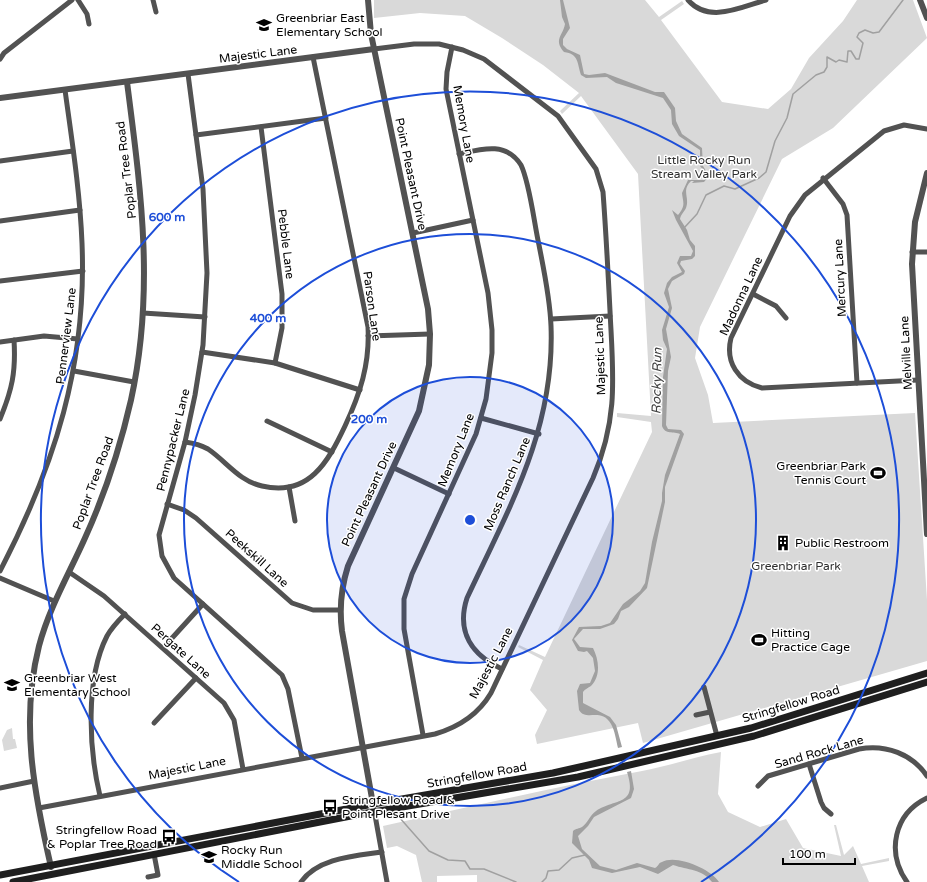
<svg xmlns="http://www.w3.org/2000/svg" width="927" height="882" font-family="'Varela Round',sans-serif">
<rect width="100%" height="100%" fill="#fff"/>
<g fill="#d9d9d9">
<path d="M374,0H645L659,17L682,1L684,4L661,20L722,102L768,109L791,89L809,58L843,21L857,0H913L927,38L833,128L782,159L700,327L695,358L708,395L713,423L915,413L927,600V661L643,743L638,723L537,744L535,735L547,710L530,690L543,660L518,647L519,645L545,657L652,432L651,422L617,417V413L651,416L638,174L581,96L562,114L560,111L579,93L543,65L502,38L465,16L420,13L374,18Z"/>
<path d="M12,728L13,739H15L17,748L4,751L2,740L7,730Z"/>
<path d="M721,752L718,794L728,812L760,827L786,819L803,848L841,856L834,825H836L844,855L853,846L861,864L889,858V861L862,866L869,882H477V875L437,876V882H422L416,855L397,846L387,848L383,826C469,807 555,787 642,771C669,766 694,757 721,752Z"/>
</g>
<g fill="#a0a0a0">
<path d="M560,0H563L570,28L563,39V45L567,49L580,55L584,74L589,75L605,73L655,92H664L675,108L676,121L682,134L702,148L703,166L709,176L704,182L692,183L694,181H691C681,191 690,197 686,208C684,212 681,214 680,219L687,230L690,240L695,246V256L692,259L681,261L680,264L685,271L684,274L672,281L668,289L672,308L666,329L671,357L668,371L666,425L668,429L681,430L684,434L665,487V502L647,588L629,607L621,611L618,619L614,624L600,629H583L574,639L580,647L593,648C599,660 601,676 591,686C588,688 585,689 583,692V703L610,717L616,725L622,747L618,748C616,740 615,731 611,724C601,707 586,722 579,710L577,691L580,684L590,683L595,671L593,658L587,651L584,652L578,651L572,640L579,627L601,626L610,623L623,604L640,591L645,583L652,542L662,501V493L665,475L680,434C674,431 665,435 662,426L663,377L667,349L663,340L662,330L669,307L664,293L667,283L672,277L682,272L677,263L680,256H691L693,251L676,220L672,210L678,215C686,205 683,203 682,193L688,180H704L707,175L700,166V150L679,136L672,124L671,110L663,98L616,83L607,77L586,78L581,75C577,63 579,54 564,52C553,39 563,36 565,24L562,17Z"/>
<path d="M631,771L634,789L631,798L594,817L588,826L578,836L582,849L600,866L616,870L637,863L655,868C659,866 658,863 662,862C676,854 711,869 719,882H712C702,869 688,870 673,865L658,874L640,867L612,873L592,868L589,860L572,843L573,831C576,828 579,829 582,827C587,824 590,815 596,811C616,798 638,806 627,772Z"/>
</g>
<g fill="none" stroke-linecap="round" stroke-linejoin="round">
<g stroke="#a0a0a0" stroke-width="1.5">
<path d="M684,228L697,214L706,195L724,186L735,189L759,178L766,172L775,141L787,118L793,94L816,75L824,72L827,67V57L836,62L839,60L847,62L848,51H851L856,59H859L863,43L857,37L859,33L865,30L873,33L879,32L903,0"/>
<path d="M399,817L429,851L448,860L465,861L470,869H484L516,882"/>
<path d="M542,882L546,878L548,871L559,870L572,858L585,855"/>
</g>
<g stroke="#525252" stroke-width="5">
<path d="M78,0L87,14L89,24"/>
<path d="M153,0L156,12"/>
<path d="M688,0C709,24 741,7 766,0"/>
<path d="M0,59L4,53L72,0"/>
<path d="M188,74L203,189L207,273L203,345L195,395L185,442L159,535L162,556L174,578L282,675L288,689L302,758"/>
<path d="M261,127L282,294V328L275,363"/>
<path d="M196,135L326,118"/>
<path d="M459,154C481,149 506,141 521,165C530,184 534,223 539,245C544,271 550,298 551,326C555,429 509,508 467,598C456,632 472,655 502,669"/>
<path d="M0,161L73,151"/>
<path d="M823,178L843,204L847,215L857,383"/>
<path d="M0,221L80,210"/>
<path d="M413,233L473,220"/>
<path d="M912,252H927"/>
<path d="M0,281L83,271"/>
<path d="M753,294L776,306L786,318"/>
<path d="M143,313L205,317"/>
<path d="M551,319L610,316"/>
<path d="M368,336L430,334"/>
<path d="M0,342L44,336L78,339"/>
<path d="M202,352L275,363L360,390"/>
<path d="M74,371L134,382"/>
<path d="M918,380L762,388C738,382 725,362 731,338L790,216L805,195L884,131L904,125L927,129"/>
<path d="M481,418L539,434"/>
<path d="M0,419C12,390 16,372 14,340"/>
<path d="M267,421L332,452"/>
<path d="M185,442C193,443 201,445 208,449C227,462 239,481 262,486C309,497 328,462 345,426C360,394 370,364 368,327L313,57"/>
<path d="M394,468L449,494"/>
<path d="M289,487L295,521"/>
<path d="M167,504L184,510L196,518L292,603L313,610H339"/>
<path d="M0,571C55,465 87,364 82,243C80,192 72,141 65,90"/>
<path d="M69,572L104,596L224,703L234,720L243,769"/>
<path d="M0,578L54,601"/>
<path d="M163,648L203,604"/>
<path d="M704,687L717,736"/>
<path d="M696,715L710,712"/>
<path d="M154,723L196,678"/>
<path d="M423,735L404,629V599L412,574L476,434L486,399L492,353V330L488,293L446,89L447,72L452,47"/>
<path d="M809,764L821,802L824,808L831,814"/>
<path d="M758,786L768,776L859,749C886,744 912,754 927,776"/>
<path d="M0,788L34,781"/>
<path d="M100,796C89,750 85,679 107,636C112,627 118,621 125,614"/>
<path d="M373,804L387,882"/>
<path d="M39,808L435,734C459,727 478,715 491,693L593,478C619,417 613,374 610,311C608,271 606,232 603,192L596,169L558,116L484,59L463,50L439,44H414L374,49"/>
<path d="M148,877L158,875L154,854"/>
<path d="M301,882C318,858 354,856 382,852"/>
<path d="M907,882C886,852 894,814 927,798"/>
</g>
<g stroke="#525252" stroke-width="6">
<path d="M368,0L371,34L428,309L430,334L429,365L419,411L348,566C341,588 339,608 342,631L373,804"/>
<path d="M920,0L927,18"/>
<path d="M0,98L374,49"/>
<path d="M927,173L915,222L912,264L927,534"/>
<path d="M51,867C34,793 20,721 39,646C49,608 69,574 85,538C105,494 120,448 131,400C155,291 141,191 127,82"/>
</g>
<g stroke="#1f1f1f" stroke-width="7">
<path d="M0,875L373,804L553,773L751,728L927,673"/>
<path d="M13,882L361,814L578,777L754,736L927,682"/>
</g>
</g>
<circle cx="470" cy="520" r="143" fill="#1d4ed8" fill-opacity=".12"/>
<g fill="none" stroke="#1d4ed8" stroke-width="2">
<circle cx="470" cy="520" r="143"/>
<circle cx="470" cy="520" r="286"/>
<path d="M239 882A429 429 0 1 1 701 882"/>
</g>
<defs>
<g id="school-bare" transform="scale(1.2)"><path d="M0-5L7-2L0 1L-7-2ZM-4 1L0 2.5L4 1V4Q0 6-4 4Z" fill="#000" stroke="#fff" stroke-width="2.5" paint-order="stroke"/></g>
<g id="stadium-bare" transform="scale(1.2)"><path d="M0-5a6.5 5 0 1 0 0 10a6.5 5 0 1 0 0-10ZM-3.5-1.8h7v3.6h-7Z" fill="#000" stroke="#fff" stroke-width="2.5" paint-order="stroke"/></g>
<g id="building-bare" transform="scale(1.2)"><path d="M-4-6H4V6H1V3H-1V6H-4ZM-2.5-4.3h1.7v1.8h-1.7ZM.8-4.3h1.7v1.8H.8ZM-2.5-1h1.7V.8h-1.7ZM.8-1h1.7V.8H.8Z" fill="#000" stroke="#fff" stroke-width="2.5" paint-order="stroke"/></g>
<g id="bus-bare" transform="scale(1.2)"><path d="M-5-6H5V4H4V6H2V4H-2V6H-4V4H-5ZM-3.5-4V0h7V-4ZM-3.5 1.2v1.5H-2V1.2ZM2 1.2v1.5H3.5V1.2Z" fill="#000" stroke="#fff" stroke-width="2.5" paint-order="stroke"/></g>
</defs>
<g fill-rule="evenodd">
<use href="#school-bare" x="264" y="25"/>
<use href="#stadium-bare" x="878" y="473"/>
<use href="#building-bare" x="783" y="543"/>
<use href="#stadium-bare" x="759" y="640"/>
<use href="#school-bare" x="12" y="685"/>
<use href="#bus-bare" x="330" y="807"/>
<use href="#bus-bare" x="169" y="837"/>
<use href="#school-bare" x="209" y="857"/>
</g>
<g text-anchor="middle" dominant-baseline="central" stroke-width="3" stroke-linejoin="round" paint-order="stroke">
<g font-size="12" fill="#000" stroke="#fff" text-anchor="start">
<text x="276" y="18">Greenbriar East<tspan x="276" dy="14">Elementary School</tspan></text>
<text x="866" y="466" text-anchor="end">Greenbriar Park<tspan x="866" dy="14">Tennis Court</tspan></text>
<text x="795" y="543">Public Restroom</text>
<text x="771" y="633">Hitting<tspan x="771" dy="14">Practice Cage</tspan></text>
<text x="24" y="678">Greenbriar West<tspan x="24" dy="14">Elementary School</tspan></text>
<text x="342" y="800">Stringfellow Road &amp;<tspan x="342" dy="14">Point Plesant Drive</tspan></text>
<text x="157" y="830" text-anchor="end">Stringfellow Road<tspan x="157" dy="14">&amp; Poplar Tree Road</tspan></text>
<text x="221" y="850">Rocky Run<tspan x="221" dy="14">Middle School</tspan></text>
</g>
<g font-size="12" fill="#000" stroke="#fff">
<text transform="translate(258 54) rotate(-7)">Majestic Lane</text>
<text transform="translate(464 124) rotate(80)">Memory Lane</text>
<text transform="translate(126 170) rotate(-97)">Poplar Tree Road</text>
<text transform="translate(411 174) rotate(78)">Point Pleasant Drive</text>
<text transform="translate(286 244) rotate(83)">Pebble Lane</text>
<text transform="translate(840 278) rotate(-93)">Mercury Lane</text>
<text transform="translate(741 296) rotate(-65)">Madonna Lane</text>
<text transform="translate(372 306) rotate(82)">Parson Lane</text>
<text transform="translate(66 336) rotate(-83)">Pennerview Lane</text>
<text transform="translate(906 353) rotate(-93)">Melville Lane</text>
<text transform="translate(600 356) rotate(-92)">Majestic Lane</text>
<text transform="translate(173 440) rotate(-76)">Pennypacker Lane</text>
<text transform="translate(456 450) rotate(-68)">Memory Lane</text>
<text transform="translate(93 483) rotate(-70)">Poplar Tree Road</text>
<text transform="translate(507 484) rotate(-67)">Moss Ranch Lane</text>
<text transform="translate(369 494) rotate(-65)">Point Pleasant Drive</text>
<text transform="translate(257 558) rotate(42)">Peekskill Lane</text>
<text transform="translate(181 651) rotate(42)">Pergate Lane</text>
<text transform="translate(491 663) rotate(-62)">Majestic Lane</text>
<text transform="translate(791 704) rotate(-17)">Stringfellow Road</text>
<text transform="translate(819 752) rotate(-16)">Sand Rock Lane</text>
<text transform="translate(187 768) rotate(-11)">Majestic Lane</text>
<text transform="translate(477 775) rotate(-10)">Stringfellow Road</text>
</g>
<g font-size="12" fill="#303030" stroke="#fff">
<text x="704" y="160">Little Rocky Run<tspan x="704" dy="14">Stream Valley Park</tspan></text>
<text x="796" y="566">Greenbriar Park</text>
</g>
<g font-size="13" font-style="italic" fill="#414141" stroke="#fff">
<text transform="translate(657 381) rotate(-89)">Rocky Run</text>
</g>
</g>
<circle cx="470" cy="520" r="6" fill="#1d4ed8" stroke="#fff" stroke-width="2"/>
<g font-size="12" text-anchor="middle" font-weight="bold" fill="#1d4ed8" stroke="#fff" stroke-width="3" stroke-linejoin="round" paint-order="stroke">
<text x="167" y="221">600 m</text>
<text x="268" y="322">400 m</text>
<text x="369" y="423">200 m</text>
</g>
<path d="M783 858v6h72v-6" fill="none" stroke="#000000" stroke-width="2"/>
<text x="789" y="858" font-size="12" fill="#000000" stroke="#ffffff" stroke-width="3" paint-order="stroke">100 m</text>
</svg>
